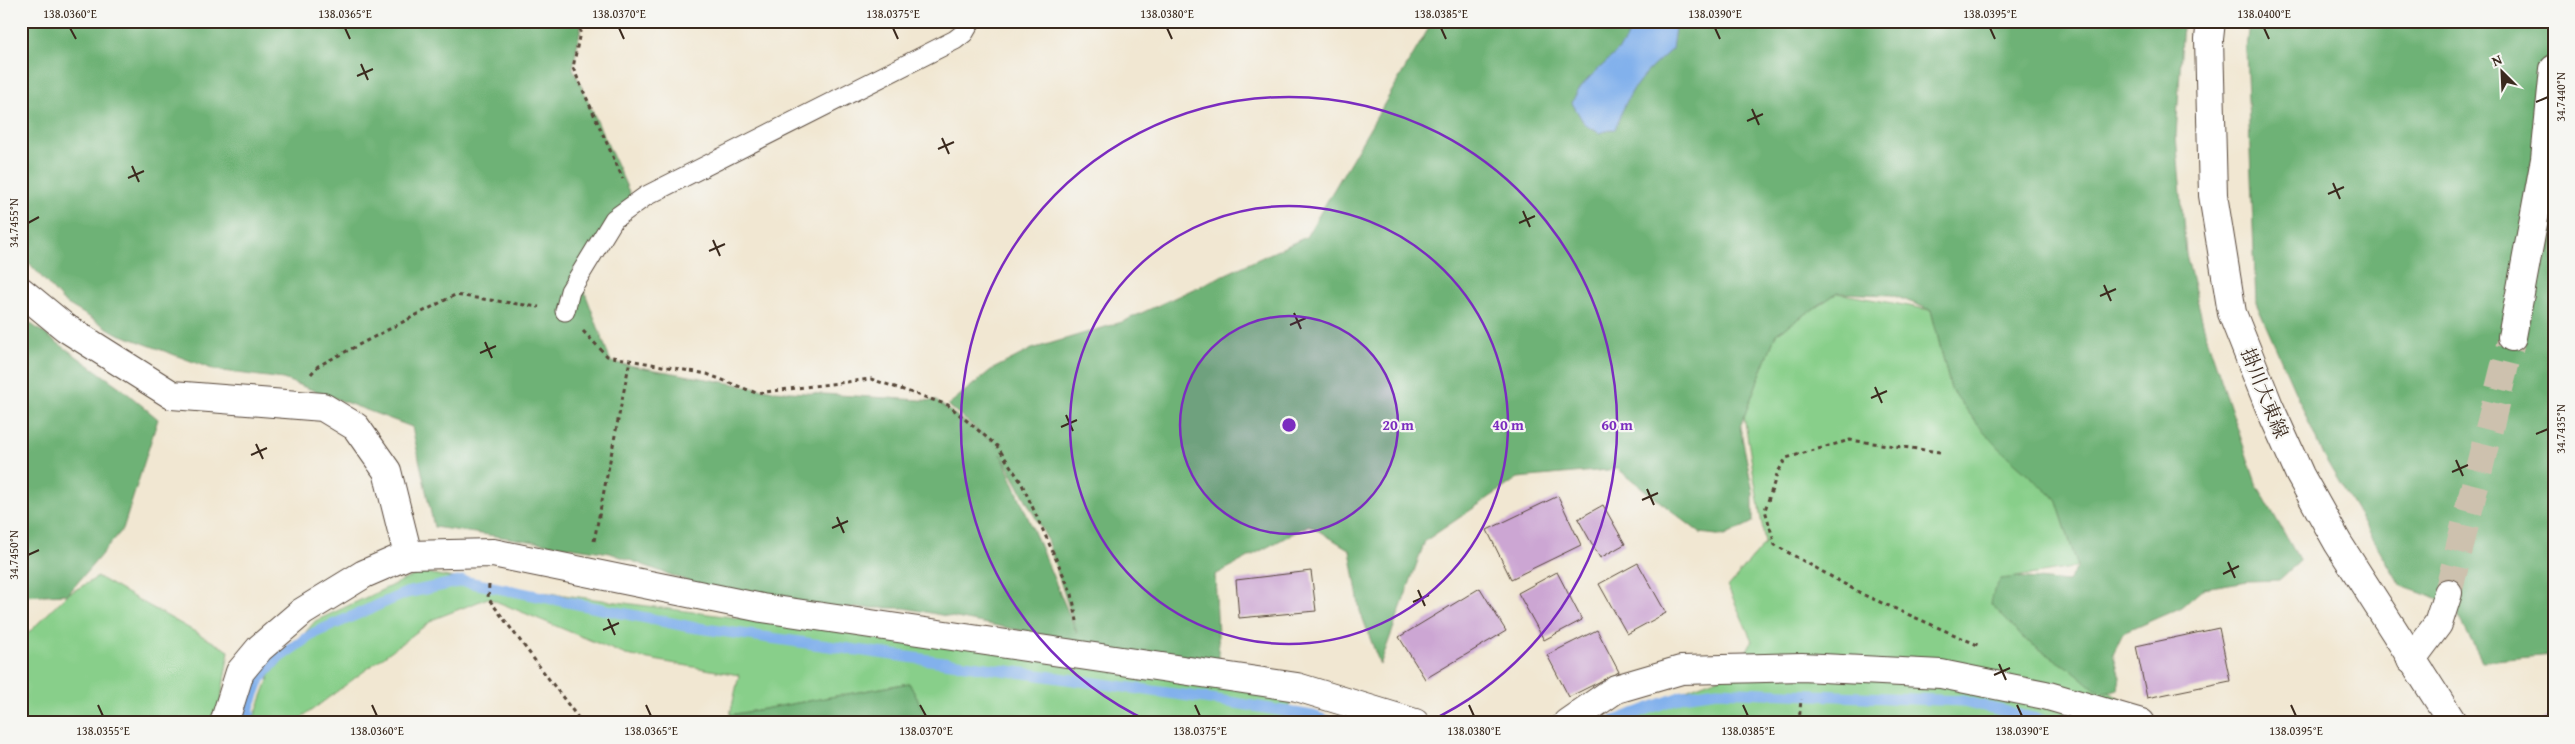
<svg xmlns="http://www.w3.org/2000/svg" width="2575" height="744" font-family="'Gentium Book Plus','Noto Serif JP',serif">
<rect width="100%" height="100%" fill="#f6f6f2"/>
<filter id="ink" filterUnits="userSpaceOnUse"><feTurbulence type="fractalNoise" baseFrequency=".02" numOctaves="2"/><feDisplacementMap in="SourceGraphic" scale="10" xChannelSelector="R" yChannelSelector="G"/><feConvolveMatrix kernelMatrix="1 2 1 2 8 2 1 2 1" color-interpolation-filters="sRGB"/></filter>
<filter id="wash" filterUnits="userSpaceOnUse"><feTurbulence type="fractalNoise" baseFrequency=".0096" numOctaves="4" result="noise"/><feDisplacementMap in="SourceGraphic" scale="20" xChannelSelector="R" yChannelSelector="G"/><feGaussianBlur stdDeviation="1.12" result="paint"/><feColorMatrix in="noise" values="0 0 0 0 0 0 0 0 0 0 0 0 0 0 0 0 0 1.4 0 .05"/><feComposite in="paint" operator="in"/></filter>
<g filter="url(#wash)">
<rect width="100%" height="100%" fill="#f1e7d2"/>
<g fill="#88cf8a" stroke="#627c54">
<path d="M1837,293L1931,310L1951,389L2056,499L2078,567L2017,577L1995,590L2024,639L2159,723H1599L1736,671L1752,641L1728,587L1765,543L1744,416L1776,334Z"/>
<path d="M421,572L503,587L784,624L1297,687L1282,723H930L909,683L730,715L739,675L626,655L488,598L434,619L300,719L299,723H252L270,675L315,621Z"/>
<path d="M98,577L229,651L217,723H21V640L68,594Z"/>
</g>
<g fill="#6eb276" stroke="#546e4a" fill-rule="evenodd">
<path d="M21,21H582L573,68L635,205L571,291L584,290L611,362L774,391L936,401L988,439L948,405L991,370L1032,349L1122,322L1306,237L1433,21H2183L2176,136L2186,254L2206,335L2256,483L2300,561L2279,580L2248,581L2204,588L2182,607L2123,633L2113,654L2120,677L2118,690L2106,693L2095,689L2076,673L2024,639L1991,604L1994,590L2001,579L2017,577L2067,582L2078,567L2056,499L2006,455L1978,425L1951,389L1931,310L1892,295L1837,293L1776,334L1740,427L1753,492V522L1725,536L1700,533L1618,469L1518,478L1425,541L1380,665L1360,611L1350,550L1309,525L1215,575L1220,676L1080,642L905,608H762L610,553L434,527L412,427L283,379L215,370L116,333L64,302L21,254ZM1001,454L1046,537L1077,633Z"/>
<path d="M2249,21H2554V655L2482,661L2452,604L2401,586L2323,455L2256,303L2246,49Z"/>
<path d="M24,319L121,388L158,419L123,529L68,594L21,596V320Z"/>
<path d="M909,683L930,723H730V715Z"/>
</g>
<path fill="#82b1ec" stroke="#5e6e85" d="M1632,21H1676L1672,49C1638,79 1631,87 1615,129L1599,133L1585,125L1572,103C1583,71 1629,56 1632,21Z"/>
<g fill="none" stroke-linecap="round" stroke-linejoin="round">
<g stroke="#82b1ec" stroke-width="11">
<path d="M249,723V707L260,679L277,659L314,633L406,593L463,581L691,627L1211,699L1313,716L1333,723"/>
<path d="M1609,723L1683,696L1717,691L1963,701L2054,723"/>
</g>
</g>
<g id="blocks">
<g fill="#cca6d3">
<path d="M1558,496L1581,545L1511,579L1487,530Z"/>
<path d="M1603,505L1625,544L1600,558L1578,519Z"/>
<path d="M1638,563L1666,613L1627,634L1599,584Z"/>
<path d="M1311,571L1316,611L1239,618L1236,580Z"/>
<path d="M1557,572L1582,620L1544,640L1518,593Z"/>
<path d="M1480,588L1506,631L1425,679L1399,637Z"/>
<path d="M2219,628L2230,681L2147,698L2136,646Z"/>
<path d="M1597,630L1619,672L1569,697L1547,655Z"/>
<path d="M2554,715V723H2537Z"/>
</g>
</g>
</g>
<g filter="url(#ink)">
<use href="#blocks" fill-opacity="0" stroke="#564639" stroke-width="1"/>
<g fill="none" stroke-linecap="round" stroke-linejoin="round">
<path stroke="#cdc1ae" stroke-width="28" stroke-dasharray="28 14" stroke-linecap="butt" d="M2448,593L2512,337"/>
<g stroke="#564639" stroke-width="21">
<path id="service" d="M565,311L570,291L614,219L646,196L955,40L964,33L971,21"/>
</g>
<g stroke="#564639" stroke-width="30">
<g id="minor">
<path d="M21,291L66,328L172,395L323,407L356,427L387,471L408,555"/>
<path d="M2512,337L2545,159L2554,69"/>
<path d="M2411,660L2438,624L2448,593"/>
<path d="M224,723L240,672L260,648L302,612L364,574L408,555L493,553L762,608L1297,687L1415,723"/>
<path d="M1567,723L1616,689L1681,670L1802,667L1941,674L2045,695L2141,723"/>
</g>
</g>
<g stroke="#564639" stroke-width="30">
<path id="primary" d="M2211,21L2209,39L2213,195L2232,313L2269,406L2300,475L2338,543L2453,723"/>
</g>
<g stroke="#564639" stroke-width="3" stroke-dasharray="4 4" stroke-linecap="butt">
<path d="M582,21L573,68L623,179"/>
<path d="M583,331L607,356L707,374L756,393L871,379L948,405L997,446L1021,482L1072,594L1077,621"/>
<path d="M311,374L318,366L455,295L539,307"/>
<path d="M1940,452L1850,440L1786,458L1777,474L1765,510L1775,545L1864,595L1980,646"/>
<path d="M594,541L630,360"/>
<path d="M489,585L488,598L582,723"/>
<path d="M1799,723L1801,699"/>
</g>
<use href="#service" stroke="#fff" stroke-width="19"/>
<use href="#minor" stroke="#fff" stroke-width="28"/>
<use href="#primary" stroke="#fff" stroke-width="28"/>
</g>
</g>
<path fill="none" stroke="#3b2a1e" stroke-width="2" d="M70,28L76,39M345,28L350,39M619,28L624,39M893,28L898,39M1167,28L1172,39M1441,28L1446,39M1715,28L1720,39M1990,28L1995,39M2264,28L2269,39M361,64L368,80M357,76L373,69M2536,102L2548,97M1752,109L1759,125M1747,121L1763,114M942,138L949,154M938,149L954,142M132,166L139,182M128,178L144,171M2333,183L2340,199M2328,194L2344,187M1523,211L1530,227M28,223L39,217M1519,223L1535,216M713,240L720,256M709,251L725,244M2104,285L2111,301M2100,296L2116,289M1294,313L1301,329M1290,325L1306,318M485,342L492,358M480,353L496,346M1875,387L1882,403M1871,398L1887,391M1066,415L1073,431M1061,427L1077,420M2536,434L2548,429M256,444L263,459M251,455L267,448M2456,460L2463,476M2452,472L2468,465M1647,489L1654,505M1642,500L1658,493M837,517L844,533M832,528L848,521M28,555L39,550M2228,562L2235,578M2223,574L2239,566M1418,590L1425,606M1413,602L1429,595M608,619L615,635M603,630L619,623M1999,664L2006,680M1994,675L2010,668M98,705L103,716M372,705L377,716M646,705L651,716M920,705L926,716M1195,705L1200,716M1469,705L1474,716M1743,705L1748,716M2017,705L2022,716M2291,705L2296,716"/>
<circle cx="1289" cy="425" r="109" fill="#7b2cbf" fill-opacity=".12"/>
<g fill="none" stroke="#7b2cbf" stroke-width="2.5">
<circle cx="1289" cy="425" r="109"/>
<circle cx="1289" cy="425" r="219"/>
<path d="M1150 722A328 328 0 1 1 1428 722"/>
</g>
<g text-anchor="middle" dominant-baseline="central" stroke-width="4.5" stroke-linejoin="round" paint-order="stroke">
<g font-size="19" fill="#3b2a1e" stroke="#f6f6f2">
<text transform="translate(2265 393) rotate(68)">掛川大東線</text>
</g>
</g>
<circle cx="1289" cy="425" r="8" fill="#7b2cbf" stroke="#f6f6f2" stroke-width="2.5"/>
<g font-size="15" text-anchor="middle" font-weight="bold" fill="#7b2cbf" stroke="#f6f6f2" stroke-width="4.5" stroke-linejoin="round" paint-order="stroke">
<text x="1398" y="430">20 m</text>
<text x="1508" y="430">40 m</text>
<text x="1617" y="430">60 m</text>
</g>
<rect width="2575" height="744" fill="none" stroke="#f6f6f2" stroke-width="55"/>
<g transform="translate(2502 72) rotate(336)" stroke="#f6f6f2" stroke-width="4" paint-order="stroke">
<path d="M0-4L9 19L0 12L-9 19Z" fill="#3b2a1e"/>
<text y="-8" font-size="14" font-weight="bold" text-anchor="middle" fill="#3b2a1e">N</text>
</g>
<rect x="28" y="28" width="2520" height="688" fill="none" stroke="#3b2a1e" stroke-width="2"/>
<g font-size="12" text-anchor="middle" fill="#3b2a1e">
<text x="70" y="18">138.0360°E</text>
<text x="345" y="18">138.0365°E</text>
<text x="619" y="18">138.0370°E</text>
<text x="893" y="18">138.0375°E</text>
<text x="1167" y="18">138.0380°E</text>
<text x="1441" y="18">138.0385°E</text>
<text x="1715" y="18">138.0390°E</text>
<text x="1990" y="18">138.0395°E</text>
<text x="2264" y="18">138.0400°E</text>
<text transform="translate(2561 97) rotate(-90)" y="4">34.7440°N</text>
<text transform="translate(14 223) rotate(-90)" y="4">34.7455°N</text>
<text transform="translate(2561 429) rotate(-90)" y="4">34.7435°N</text>
<text transform="translate(14 555) rotate(-90)" y="4">34.7450°N</text>
<text x="103" y="735">138.0355°E</text>
<text x="377" y="735">138.0360°E</text>
<text x="651" y="735">138.0365°E</text>
<text x="926" y="735">138.0370°E</text>
<text x="1200" y="735">138.0375°E</text>
<text x="1474" y="735">138.0380°E</text>
<text x="1748" y="735">138.0385°E</text>
<text x="2022" y="735">138.0390°E</text>
<text x="2296" y="735">138.0395°E</text>
</g>
</svg>
